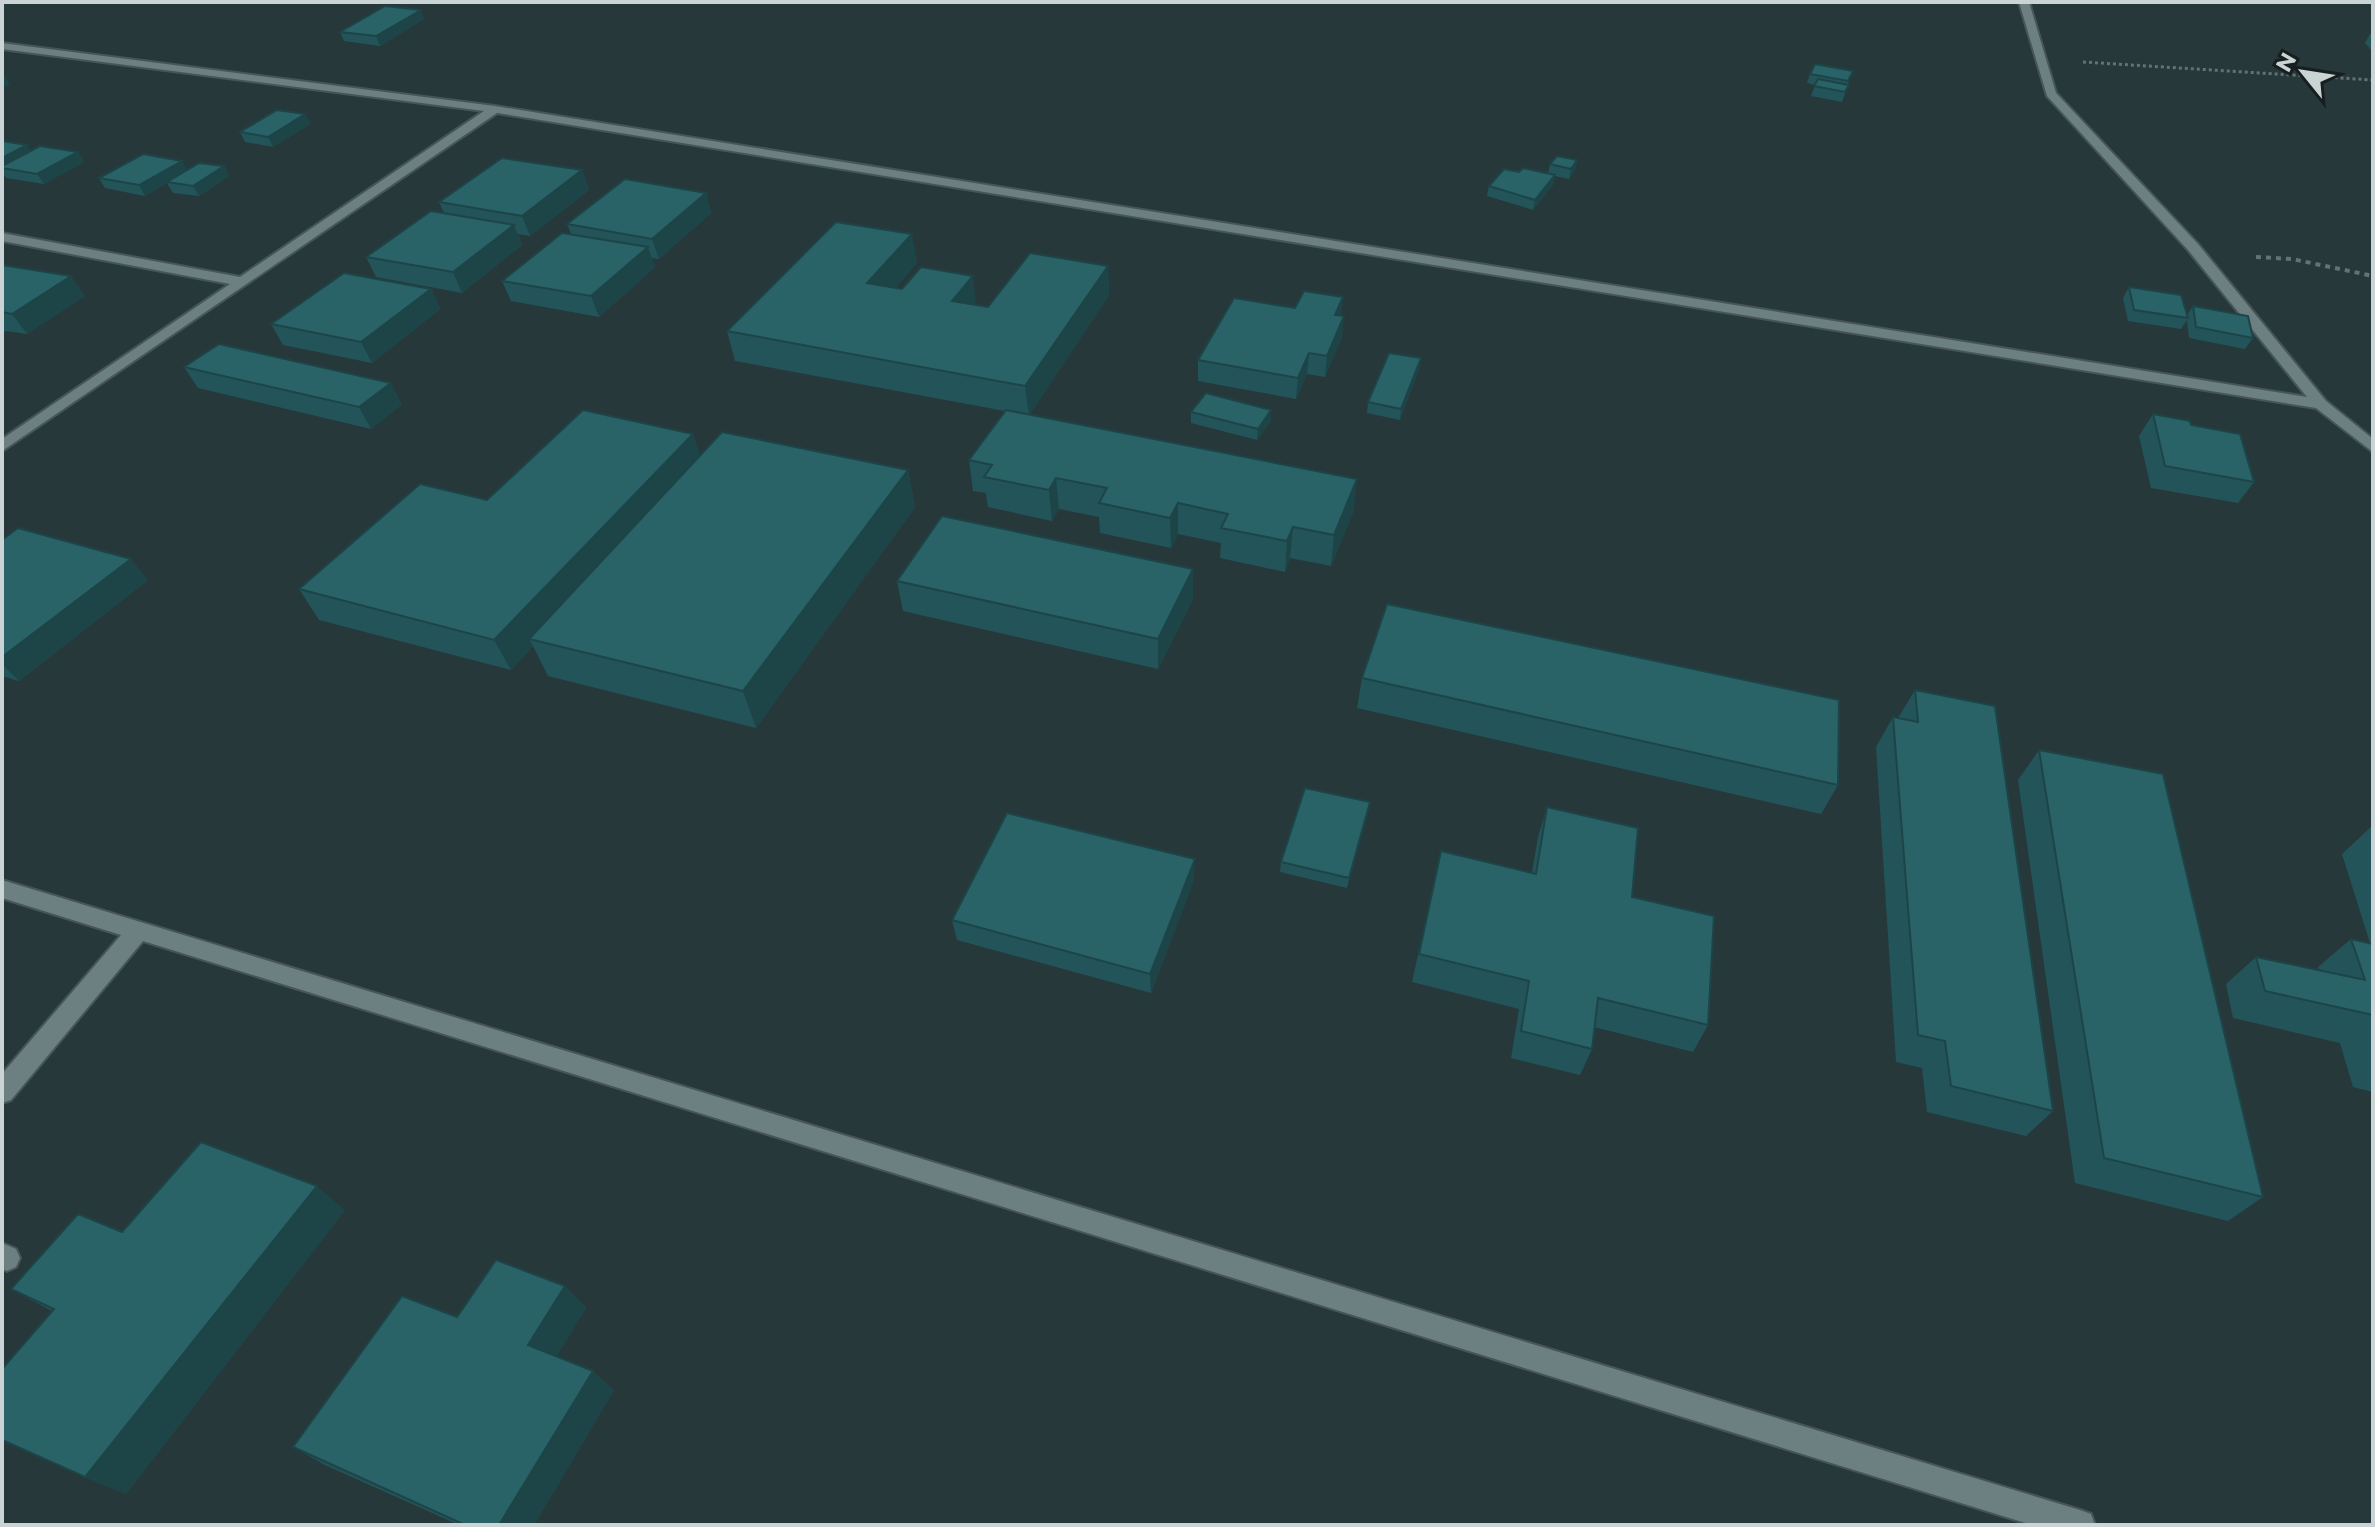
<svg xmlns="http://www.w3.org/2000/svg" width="2375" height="1527" font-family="Montserrat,sans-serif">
<rect width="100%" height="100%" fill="#27383a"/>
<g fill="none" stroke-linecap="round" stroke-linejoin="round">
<g stroke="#475557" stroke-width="4">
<g id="minor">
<path d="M2019,2H2029L2056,93L2198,244L2326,401L2373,439V452L2316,408L497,113L2,451V439L230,284L2,241V233L240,277L484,111L2,49V43L495,106L2307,397L2188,250L2047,96Z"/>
<path d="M2,880L2080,1510L2091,1514L2095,1525H2032L143,941L11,1100L2,1103V1074L121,935L2,898Z"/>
<path d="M2,1243L16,1249L20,1258L16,1267L7,1271L2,1269Z"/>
</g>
</g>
<path stroke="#647274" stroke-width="3" stroke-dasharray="3 3" stroke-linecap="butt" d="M2083,62L2373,80"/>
<path stroke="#647274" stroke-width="4" stroke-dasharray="5 5" stroke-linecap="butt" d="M2256,257L2292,259L2373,276"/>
<use href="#minor" fill="#6c7f81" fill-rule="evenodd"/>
</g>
<g fill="#235459">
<path d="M424,19L380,46L344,41L340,32Z"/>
<path d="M2370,34H2373V52L2365,43Z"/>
<path d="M1810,74L1849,81L1842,102L1811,96L1815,85L1807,83Z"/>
<path d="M305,114L310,124L273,147L245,142L240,132Z"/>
<path d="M2,141L31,151L78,152L84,162L44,184L6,178L2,172Z"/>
<path d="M1577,160L1575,170L1569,179L1555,176L1553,185L1533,210L1487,196L1489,186L1519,172L1548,174L1550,164Z"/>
<path d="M224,166L229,176L199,196L173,193L167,183L145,196L105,188L99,178Z"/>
<path d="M582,170L589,190L530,236L518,234L522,245L462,293L376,277L366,257L444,213L439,202Z"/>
<path d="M706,193L711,213L659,259L651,258L655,267L599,317L511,301L502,281L571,234L567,224Z"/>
<path d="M917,263L895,288L988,307L1108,266L1109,295L1029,415L1354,510L1331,566L1290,558L1285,572L1220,558L1221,543L1178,534L1171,548L1100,533L1099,517L1059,509L1052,521L988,507L986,493L973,491L969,460L1005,411L735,361L727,331Z"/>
<path d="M2,265L85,296L27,334L6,331L2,333Z"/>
<path d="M2129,287L2187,315L2193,306L2253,338L2245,349L2189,338L2187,320L2181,329L2128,321L2123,298Z"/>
<path d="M431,289L440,309L372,363L283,345L271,324Z"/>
<path d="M1341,316L1342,337L1325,377L1307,374L1296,399L1198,381V360Z"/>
<path d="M1421,358L1419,369L1400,420L1367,413L1368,402Z"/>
<path d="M184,367L402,404L371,429L198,388Z"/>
<path d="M1271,410V421L1257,440L1191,423V412Z"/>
<path d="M2153,414L2191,425L2254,482L2238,503L2151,488L2139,436Z"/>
<path d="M700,455L908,470L915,507L756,728L548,676L533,646L511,670L319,620L299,589L487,500Z"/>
<path d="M2,540L148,580L19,681L2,676Z"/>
<path d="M897,581L1193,599L1158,669L903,611Z"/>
<path d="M1362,678L1838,785L1821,814L1357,708Z"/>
<path d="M1915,690L2053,1111L2026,1136L1927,1112L1922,1068L1896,1062L1876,747L1893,717L1898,718Z"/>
<path d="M2039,750L2263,1197L2228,1221L2075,1183L2018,780Z"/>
<path d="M1547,807L1632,897L1708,1025L1693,1052L1594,1027L1592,1049L1580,1075L1511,1058L1519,1009L1412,982L1441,851L1532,873L1538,837Z"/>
<path d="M1368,813L1347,888L1280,872L1281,862Z"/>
<path d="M2373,825V1092L2353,1087L2340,1043L2233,1018L2226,984L2256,957L2319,970L2318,967L2351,939L2370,943L2342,854Z"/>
<path d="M1194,880L1151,993L957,940L952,920Z"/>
<path d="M345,1210L126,1494L85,1477L52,1311L11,1289L122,1232Z"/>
<path d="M565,1286L586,1308L556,1356L614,1390L534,1525H459L325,1465L293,1447L457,1317Z"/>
</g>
<g fill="#1d4548">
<path d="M421,10L424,19L380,46L376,36Z"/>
<path d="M2,71L10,84L2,88Z"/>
<path d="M305,114L310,124L273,147L268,137Z"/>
<path d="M27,145L34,155L2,168V158Z"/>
<path d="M78,152L84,162L44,184L37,174Z"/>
<path d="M1577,160L1575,170L1569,179L1571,169Z"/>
<path d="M182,161L188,171L145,196L139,185Z"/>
<path d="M224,166L229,176L199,196L193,186Z"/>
<path d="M582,170L589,190L530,236L522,216Z"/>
<path d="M1555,175L1553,185L1533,210L1535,200Z"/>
<path d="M706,193L711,213L659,259L652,239Z"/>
<path d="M514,225L522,245L462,293L453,272Z"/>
<path d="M912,234L917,263L873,312L867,283Z"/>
<path d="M648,247L655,267L599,317L591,296Z"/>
<path d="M1108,266L1109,295L1029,416L1025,386Z"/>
<path d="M71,276L85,296L27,334L12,314Z"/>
<path d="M973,276L976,305L952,301Z"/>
<path d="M431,289L440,309L372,363L361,342Z"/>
<path d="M1343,297L1341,318L1335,315Z"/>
<path d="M1344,316L1342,337L1325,377L1327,356Z"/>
<path d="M1309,353L1307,374L1296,399L1298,378Z"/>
<path d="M1421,358L1419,369L1400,420L1401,409Z"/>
<path d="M391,383L402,404L371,429L359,407Z"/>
<path d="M1271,410V421L1257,440L1258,429Z"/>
<path d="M693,434L703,464L529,639L533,646L511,670L494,640Z"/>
<path d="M908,470L915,507L756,728L743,691Z"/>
<path d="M1056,478L1059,509L1052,521L1049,490Z"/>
<path d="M1357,479L1354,510L1331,566L1334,535Z"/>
<path d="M1178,503V534L1171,548L1170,518Z"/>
<path d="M1293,527L1290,558L1285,572L1287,541Z"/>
<path d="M131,559L148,580L19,681L2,664V657Z"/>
<path d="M1193,569V599L1158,669V639Z"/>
<path d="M1370,802L1368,813L1347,888L1349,878Z"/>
<path d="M1195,859L1194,880L1151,993L1150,974Z"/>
<path d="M317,1186L345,1210L126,1494L85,1477Z"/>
<path d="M565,1286L586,1308L551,1366L528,1345Z"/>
<path d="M593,1371L614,1390L534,1525H499Z"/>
</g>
<g fill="#296267" stroke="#1d4548" stroke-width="2">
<path d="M385,6L421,10L376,36L340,32Z"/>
<path d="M1815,64L1853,71L1848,81L1810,74Z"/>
<path d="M1818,79L1849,85L1845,92L1814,86Z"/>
<path d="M277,110L305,114L268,137L240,132Z"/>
<path d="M2,141L27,145L2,158Z"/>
<path d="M40,146L78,152L37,174L2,168V166Z"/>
<path d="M143,154L182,161L139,185L99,178Z"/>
<path d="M1557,156L1577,160L1571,169L1550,164Z"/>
<path d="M502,158L582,170L522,216L439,202Z"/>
<path d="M199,163L224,166L193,186L167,182Z"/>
<path d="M1523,168L1555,175L1535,200L1489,186L1504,169L1519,172Z"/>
<path d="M625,179L706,193L652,239L567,224Z"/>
<path d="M431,211L514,225L453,272L366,257Z"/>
<path d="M836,222L912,234L867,283L902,289L921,267L973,276L952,301L988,307L1030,253L1108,266L1025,386L727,331Z"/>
<path d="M562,233L648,247L591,296L502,281Z"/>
<path d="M2,265L71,276L12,314L2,312Z"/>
<path d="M344,273L431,289L361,342L271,324Z"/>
<path d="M2129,287L2181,295L2188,318L2134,310Z"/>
<path d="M1304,291L1343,297L1335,315L1344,316L1327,356L1309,353L1298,378L1198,360L1234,298L1295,308Z"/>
<path d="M2193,306L2248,316L2253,338L2196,327Z"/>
<path d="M219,344L391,383L359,407L184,367Z"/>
<path d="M1389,353L1421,358L1401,409L1368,402Z"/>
<path d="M1206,393L1271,410L1258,429L1191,412Z"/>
<path d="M583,410L693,434L494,640L299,589L420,484L487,500Z"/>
<path d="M1006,410L1357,479L1334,535L1293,527L1287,541L1221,528L1228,514L1178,503L1170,518L1099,503L1107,488L1056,478L1049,490L984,477L992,465L969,460Z"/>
<path d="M2153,414L2190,421L2191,425L2240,434L2254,482L2165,466Z"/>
<path d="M722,432L908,470L743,691L529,639Z"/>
<path d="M942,516L1193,569L1158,639L897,581Z"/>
<path d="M18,528L131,559L2,657V540Z"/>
<path d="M1387,604L1839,700L1838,785L1362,678Z"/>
<path d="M1915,690L1995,706L2053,1111L1951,1086L1945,1041L1918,1035L1893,717L1918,722Z"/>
<path d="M2039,750L2163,774L2263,1197L2104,1158Z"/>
<path d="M1305,788L1370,802L1349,878L1281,862Z"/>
<path d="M1547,807L1638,828L1632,897L1714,916L1708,1025L1598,998L1592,1049L1521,1031L1529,981L1419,954L1441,851L1536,874Z"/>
<path d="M1007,813L1195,859L1150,974L952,920Z"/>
<path d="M2351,939L2373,944V1015L2265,991L2256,957L2365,980Z"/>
<path d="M201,1142L317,1186L85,1477L2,1440V1369L54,1309L11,1289L78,1214L122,1232Z"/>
<path d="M496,1260L565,1286L528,1345L593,1371L499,1525H465L293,1447L402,1296L457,1317Z"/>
</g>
<rect width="2375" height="1527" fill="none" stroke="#cad4d5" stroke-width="8"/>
<g transform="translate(2303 72) rotate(300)" stroke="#161e1f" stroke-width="6" paint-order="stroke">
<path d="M0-6L14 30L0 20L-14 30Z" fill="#cad4d5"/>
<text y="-12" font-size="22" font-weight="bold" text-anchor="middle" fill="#cad4d5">N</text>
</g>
</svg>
